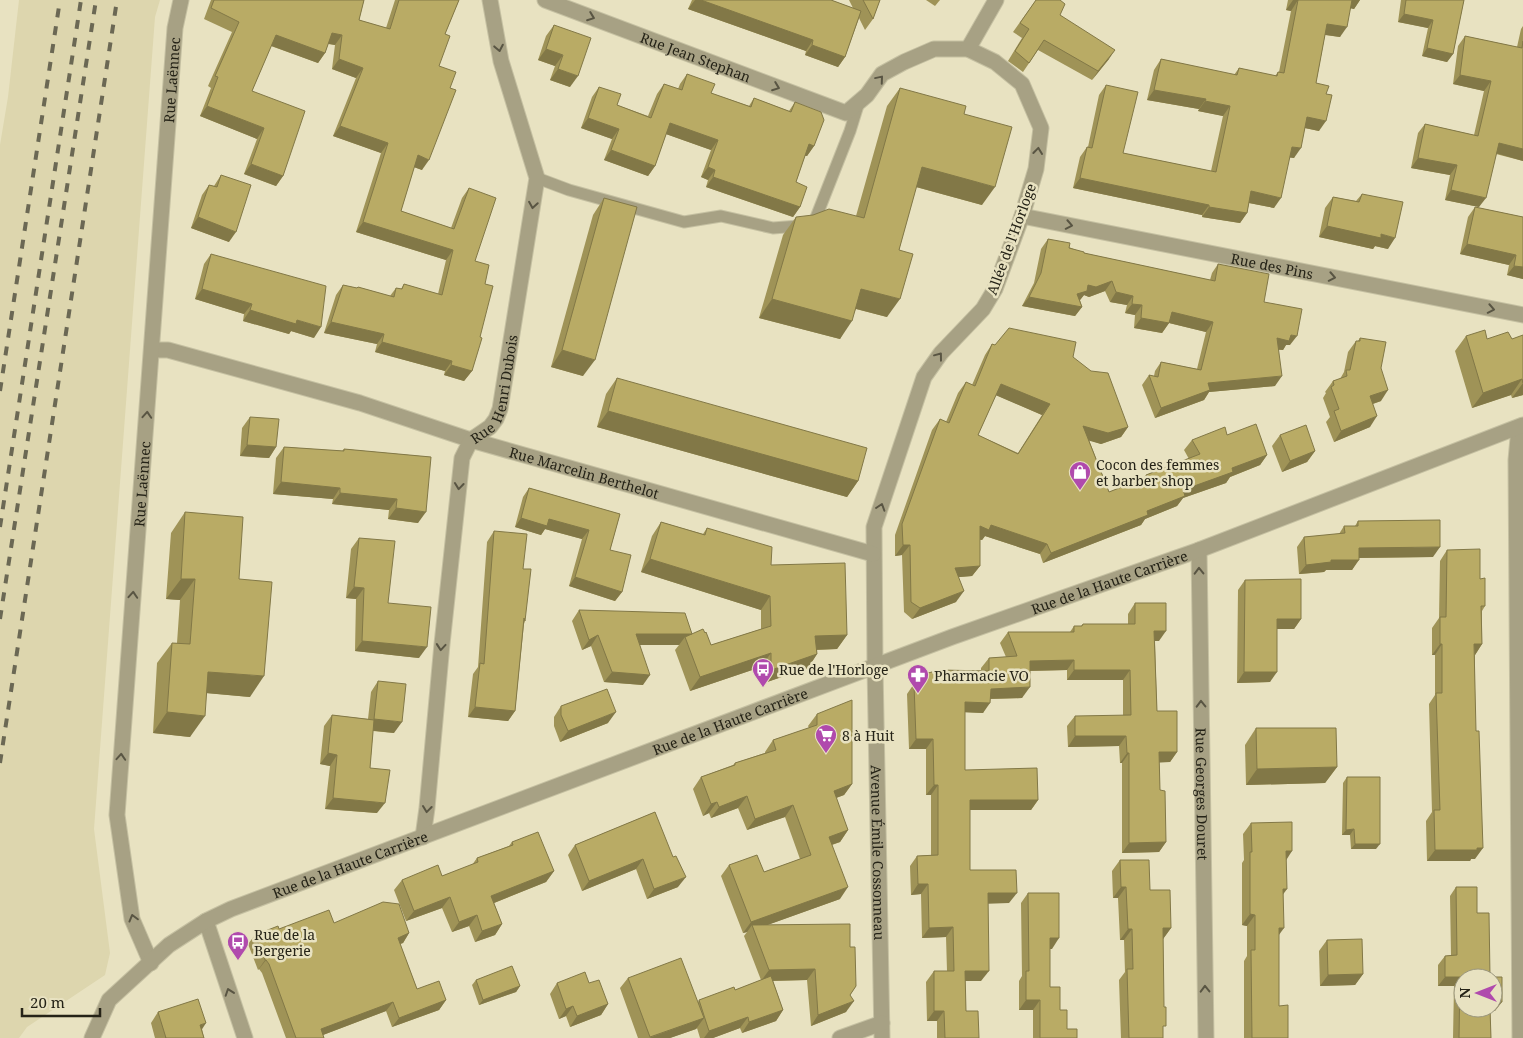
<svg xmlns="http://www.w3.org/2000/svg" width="1523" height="1038" font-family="'Noto Serif',serif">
<rect width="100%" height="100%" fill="#e8e2c1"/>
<path fill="#ddd6ae" d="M19,0H160L155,17L94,829L110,953L105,975L27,1027L19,1038H0V145L8,97Z"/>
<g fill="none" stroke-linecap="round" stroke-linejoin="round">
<g stroke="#c5c0a2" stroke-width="13">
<path id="lane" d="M537,178L569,190L684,222L721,216L773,228L799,226L815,220L850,131L859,102"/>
</g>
<g stroke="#c5c0a2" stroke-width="17">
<g id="street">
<path id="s1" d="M545,0L846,113L867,95L882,74L904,62L934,49H968L995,62L1022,84L1041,128L1036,169L1022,216L995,289L983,309L941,353L924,377L874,527L875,667L882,1038"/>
<path d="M968,49L996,0"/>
<path id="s2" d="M1022,216L1523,315"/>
<path id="s3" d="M152,350H168L360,403L471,440L873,554"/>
<path d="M1519,427L1516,460L1520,1038"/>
<path id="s4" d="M1199,550L1206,1038"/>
<path id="s5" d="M423,837L427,808L442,644L462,458L471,440L490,427L496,419L500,409L537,178L501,61L490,0"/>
<path d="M206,921L245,1038"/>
<path id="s6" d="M151,963L132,919L117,815L175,28L181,0"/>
<path id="s7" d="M92,1038L109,1000L169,945L206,921L231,909L952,637L1199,550L1523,425"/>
<path d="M840,1038L882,1023"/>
</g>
</g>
<use href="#lane" stroke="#a7a184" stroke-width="11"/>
<use href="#street" stroke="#a7a184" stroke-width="15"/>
<g stroke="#6b6854" stroke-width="4" stroke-dasharray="9 9" stroke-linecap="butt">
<path d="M0,391L60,0"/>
<path d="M0,527L81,0"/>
<path d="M0,619L96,0"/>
<path d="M0,763L117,0"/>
</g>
</g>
<g fill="#9f9357" fill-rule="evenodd">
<path d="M211,0H364L359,20L386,28L395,0H459L445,34L439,66L422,170L414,167L401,211L451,228L462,198L469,188L475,261L485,284L480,337L472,371L464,381L444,375L445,371L375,352L377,344L324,333L336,295L343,285L357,288L358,287L390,296L396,288L401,289L404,284L438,294L446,260L356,232L381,153L333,136L356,78L332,69L335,45L328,44L325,53L318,63L271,46L252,91L283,176L276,186L244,174L257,139L200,116L211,88L208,86L232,32L204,19Z"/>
<path d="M692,0H831L853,8L849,0H880L873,19L865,30L859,18L845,57L838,67L805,55L806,51L688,9Z"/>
<path d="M926,0H940L935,6Z"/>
<path d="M1036,0L1060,15L1109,59L1092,80L1038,50L1023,72L1008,61L1022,38L1013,32Z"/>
<path d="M1288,0H1360L1354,9L1350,8L1340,37L1325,35L1316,83L1326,94L1319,131L1305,128L1294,158L1289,157L1274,208L1249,203L1247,213L1240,223L1202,217V215L1073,188L1080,157L1087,147H1088L1099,95L1106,85L1123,153L1211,171L1223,116L1198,111L1199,109L1147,100L1154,70L1161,59L1234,75L1239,68L1275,76L1278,72H1279L1291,11L1286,10Z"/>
<path d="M1401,0H1464L1453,54L1447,62L1422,56L1428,28L1398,22Z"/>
<path d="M554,25L570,87L550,80L555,66L538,60L546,36Z"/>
<path d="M1523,26V161L1496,154L1479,207L1445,200L1450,175L1411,168L1418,133L1425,124L1474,135L1484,91L1453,84L1458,46L1465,36L1517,47L1521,29Z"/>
<path d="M687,74L711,93L749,106L754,98L789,111L795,102L814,146L807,156H805L796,182L800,207L793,217L706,187L708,180L701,177L711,150L666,134L655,166L648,176L604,160L612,139L581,128L592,97L599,87L617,105L648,116L657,94L664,84L678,89L680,84Z"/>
<path d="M900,88L964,114L982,205L916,187L899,250L887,317L856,309L840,339L759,318L783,235L796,217L856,216L887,106Z"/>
<path d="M221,175L229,242L191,228L202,195L209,185L214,186Z"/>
<path d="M1362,194L1388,249L1375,246L1373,249L1319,237L1325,208L1333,197L1356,201Z"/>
<path d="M604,198L583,376L551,367L593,215Z"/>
<path d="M1475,207L1523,217V279L1507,275L1509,265L1460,254L1468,217Z"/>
<path d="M1048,239L1084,253L1210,280L1212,273L1218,264L1264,302L1290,345H1286L1283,350H1278L1275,386L1209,392L1204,400L1155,418L1142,385L1149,375L1154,376L1155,371L1161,362L1197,369L1206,332L1169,323L1162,333L1134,328L1135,315L1125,313L1127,305L1110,302L1105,291L1089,297L1084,295L1080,300L1082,307L1075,316L1022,306L1034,283L1041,249Z"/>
<path d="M211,254L314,338L291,331L289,334L243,321L244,314L195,299L204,264Z"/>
<path d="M1466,336L1487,339H1512L1523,336V395L1512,398L1511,395L1472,408L1455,351Z"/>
<path d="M1360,338L1381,368V401L1373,404L1370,427L1334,442L1326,422L1330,417L1323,398L1326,393L1325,392L1333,381L1340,379L1344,372L1348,352L1356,341H1358Z"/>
<path d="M992,344L995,345L1073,357L1128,427L1121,437L1101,444L1089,440L1109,492L1143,479L1146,475L1189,459L1184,450L1192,440L1227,435L1267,455L1260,465L1230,477L1226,483L1183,498L1177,506L1145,519L1141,525L1043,563L1040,554L985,536L982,540H980V566L972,576L959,577L956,602L912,619L904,612L902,555L895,556V535L932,430L940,419L946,422L958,393L966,382L972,385L985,355ZM996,395L1042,415L1018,453L978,435Z"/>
<path d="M617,378L858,481L847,497L597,427L606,394Z"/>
<path d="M250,417L276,447L269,458L240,456L242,428Z"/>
<path d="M1280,435L1315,451L1307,462L1282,472L1272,446Z"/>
<path d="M284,447L342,451L344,449L431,457L418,523L388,519L389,510L332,504L333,499L273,494L276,458Z"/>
<path d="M529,488L620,514L610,550L622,592L615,601L569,586L582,539L545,529L541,535L515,527L523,497Z"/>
<path d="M185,512L239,579L250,697L207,693L190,737L153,733L157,663L172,643H177L180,600L166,599L171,533Z"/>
<path d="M1358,521L1433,557L1359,558L1352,570H1326L1324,572L1299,574L1297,547L1304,537L1339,534L1344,526H1355Z"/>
<path d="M661,522L703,534L707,528L771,565L847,635L837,649L817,650V654L808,668L761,684V667L690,691L675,650L679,645H640L643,685L604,682L591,646L582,650L572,621L579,610L692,634L711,645L761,629V610L641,572L652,536Z"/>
<path d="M494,531L523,569L525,621L524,624L515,711L508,721L468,717L473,674L478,667L487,542Z"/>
<path d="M359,538L388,603L419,658L355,651L356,599L346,598L351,549Z"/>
<path d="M1447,550L1480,579L1485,606L1482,611V644L1475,655V859H1471L1470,861H1427L1426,821L1432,812L1429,704L1435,695V655H1432V628L1439,618L1440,561Z"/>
<path d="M1245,580L1301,619L1294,629H1277L1270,682L1237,683L1238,590Z"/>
<path d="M1135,603L1159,641H1155L1157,711L1177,752L1170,762H1159L1160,790L1166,842L1159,852L1122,853V763H1120L1119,746L1068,747L1067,726L1075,716H1123V680H1067V670L1030,671L1022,698L990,699L983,713L965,712V770L1038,800L1031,810H970V870L1009,903H988L981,981H965L966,1011L979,1038H937V1021H927L926,982L934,971H947L946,937L922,938L921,894L911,895L910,866L917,856L931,855V795H926V749H909L907,694L920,675L981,671V668L989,658L1006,657L1000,643L1008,632H1070L1074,626H1081L1083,624H1128V614Z"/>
<path d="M378,681L394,733L373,731L370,768L377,813L325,809L330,766L320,764L324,726L332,715L368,719L371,692Z"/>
<path d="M561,706L608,723L560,742L554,726V717Z"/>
<path d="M817,714L852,784L844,795L836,798L848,830L840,842L832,845L840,899L767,925L850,947L856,986L850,995L846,1012L811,1026L807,980L773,981L783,1010L776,1021L742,1033L740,1028L713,1038H700L697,1028L696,1029L670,1038H638L620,988L628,978L698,1002L699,1000L735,990L761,980L744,936L747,932L743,933L721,876L729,865L764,872L800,859L785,817L747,830L738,808L711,818L709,813L703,816L693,789L701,777L733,765L735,763L765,753V752L773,740L809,728L808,726Z"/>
<path d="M1256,728L1337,767L1325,783L1246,785L1245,745Z"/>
<path d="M1347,777L1376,849H1351L1350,835H1342L1343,783Z"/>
<path d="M655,812L678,887L647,899L636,869L582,891L568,855L575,845Z"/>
<path d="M1251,823L1286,860L1279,934V1006L1288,1038H1244V961L1247,956V926L1242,925V863L1244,860L1243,834Z"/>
<path d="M512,842L554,871L546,882L494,903L502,924L495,935L475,942L469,926L452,932L442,908L406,921L394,890L402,880L442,876L472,865L477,858L509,846Z"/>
<path d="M1120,860L1150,890L1171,928L1163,939V1038H1121L1119,980L1125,972L1124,940H1120L1118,898H1113L1112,871Z"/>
<path d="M1456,887L1477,913L1490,977L1495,1011H1490L1491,1038H1453L1454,986H1438V965L1445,956L1451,955L1450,896Z"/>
<path d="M1028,893L1052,949H1050V987L1060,1010L1067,1029L1077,1038H1033V1010H1019V981L1022,976L1021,903Z"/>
<path d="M334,923L409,933L403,943L400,944L417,989L446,1000L439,1010L392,1027L386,1011L323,1035L324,1038H286L262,973L259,969L258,970L248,944L255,935L279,929Z"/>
<path d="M1327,940L1363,974L1355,985L1320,986L1319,951Z"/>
<path d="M476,980L520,986L516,992L479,1005L472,985Z"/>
<path d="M557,983H589L608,1004L601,1015L570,1027L566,1016L559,1019L550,994Z"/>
<path d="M158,1012L202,1029L204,1038H155L151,1023Z"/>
</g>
<g fill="#827847">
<path d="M695,0H701L813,40L806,51L688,9Z"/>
<path d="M1293,0H1298L1291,11L1286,10Z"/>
<path d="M1350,0H1360L1354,9L1345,7Z"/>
<path d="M1404,14L1433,20L1428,28L1398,22Z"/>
<path d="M1327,24L1347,27L1340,37L1320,34Z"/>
<path d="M332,33L342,35L335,45L325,43Z"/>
<path d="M276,35L325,53L318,63L269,45Z"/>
<path d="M812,45L845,57L838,67L805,55Z"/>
<path d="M1427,48L1453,54L1447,62L1422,56Z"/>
<path d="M546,49L563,55L555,66L538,60Z"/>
<path d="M1115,50L1109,59L1092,80L1098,71Z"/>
<path d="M339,59L363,68L356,78L332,69Z"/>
<path d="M558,69L578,76L570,87L550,80Z"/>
<path d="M1460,75L1491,81L1484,91L1453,84Z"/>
<path d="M1154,90L1206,99L1199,109L1147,100Z"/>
<path d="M1205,101L1230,106L1223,116L1198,111Z"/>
<path d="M207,106L264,128L257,139L200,116Z"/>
<path d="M1307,117L1326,121L1319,131L1300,127Z"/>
<path d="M588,118L619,129L612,139L581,128Z"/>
<path d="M670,123L718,140L711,150L663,133Z"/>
<path d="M340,126L388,143L381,153L333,136Z"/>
<path d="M1499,143L1523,149V161L1492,152Z"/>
<path d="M809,144L814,146L807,156L802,155Z"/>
<path d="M1292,147L1301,148L1294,158L1285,157Z"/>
<path d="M611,150L655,166L648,176L604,160Z"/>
<path d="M418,155L429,160L422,170L411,166Z"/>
<path d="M1418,158L1457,165L1450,175L1411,168Z"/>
<path d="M251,164L283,176L276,186L244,174Z"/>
<path d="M708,167L715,170L708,180L701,177Z"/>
<path d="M922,167L995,187L982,205L909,185Z"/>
<path d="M713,177L800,207L793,217L706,187Z"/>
<path d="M1080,178L1209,205L1202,215L1073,188Z"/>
<path d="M1451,190L1486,198L1479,207L1445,200Z"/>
<path d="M1251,191L1281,198L1274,208L1244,202Z"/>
<path d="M1209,207L1247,213L1240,223L1202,217Z"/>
<path d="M198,217L236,232L229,242L191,228Z"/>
<path d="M363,222L453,250L446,260L356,232Z"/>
<path d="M1327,226L1381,234L1395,238L1388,249L1375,246L1373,249L1319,237Z"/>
<path d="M1467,244L1516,255L1509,265L1460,254Z"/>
<path d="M1514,266L1523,267V279L1507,275Z"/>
<path d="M1112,281L1105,291L1089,297L1084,295L1080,300L1071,304L1077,294L1088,285Z"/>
<path d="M202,289L252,304L244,314L195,299Z"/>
<path d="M861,289L900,299L887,317L849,307Z"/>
<path d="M1116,292L1133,296L1127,305L1110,302Z"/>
<path d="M1029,297L1082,307L1075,316L1022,306Z"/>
<path d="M772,299L852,321L840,339L759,318Z"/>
<path d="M1132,304L1142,305L1135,315L1125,313Z"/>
<path d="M250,310L297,320L321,327L314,338L291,331L289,334L243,321Z"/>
<path d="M1172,312L1213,322L1206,332L1165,322Z"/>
<path d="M1141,318L1169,323L1162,333L1134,328Z"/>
<path d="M331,322L384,334L377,344L324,333Z"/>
<path d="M1291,335L1297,336L1290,345H1286L1283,350L1270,348L1277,338Z"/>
<path d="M382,342L452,361L445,371L375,352Z"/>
<path d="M562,350L595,360L583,376L551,367Z"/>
<path d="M451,365L472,371L464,381L444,375Z"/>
<path d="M1282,376L1275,386L1209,392L1204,400L1155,418L1161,408L1208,383Z"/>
<path d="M1522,379L1511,395L1472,408L1483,393Z"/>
<path d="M1523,383V395L1512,398Z"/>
<path d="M1001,384L1050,404L1042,415L993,394Z"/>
<path d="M1388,390L1381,401L1363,407L1370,396Z"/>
<path d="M608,411L858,481L847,497L597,427Z"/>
<path d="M1377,416L1370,427L1334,442L1341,431Z"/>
<path d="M1083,426L1128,427L1121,437L1101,444L1076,437Z"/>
<path d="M247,445L276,447L269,458L240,456Z"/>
<path d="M1315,451L1307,462L1282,472L1290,461Z"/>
<path d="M1267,455L1260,465L1230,477L1226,483L1183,498L1177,506L1145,519L1141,525L1043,563L1051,553L1147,511L1183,490L1232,468Z"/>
<path d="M281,482L340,488L333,499L273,494Z"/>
<path d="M340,493L397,499L389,510L332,504Z"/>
<path d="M396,508L426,512L418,523L388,519Z"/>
<path d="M521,518L549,519L589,530L582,539L545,529L541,535L515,527Z"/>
<path d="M991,525L1047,544L1040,554L985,536L982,540L972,537L980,526Z"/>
<path d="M903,545H910L902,555L895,556Z"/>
<path d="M1440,547L1433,557L1352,558L1359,548Z"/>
<path d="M650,559L770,596L761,610L641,572Z"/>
<path d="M1331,560H1359L1352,570H1326L1324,572L1299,574L1306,565Z"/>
<path d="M980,566L972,576L948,578L955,568Z"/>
<path d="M575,577L622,592L615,601L569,586Z"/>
<path d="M181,579H195L180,600L166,599Z"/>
<path d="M354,587L364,588L356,599L346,598Z"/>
<path d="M964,591L956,602L912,619L920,608Z"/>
<path d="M1277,619H1301L1294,629H1270Z"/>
<path d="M1154,631H1166L1159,641H1147Z"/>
<path d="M636,634H693L685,637L679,645H628Z"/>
<path d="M598,635L591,646L582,650L589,640Z"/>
<path d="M847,635L837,649L806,650L815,636Z"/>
<path d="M362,641L427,647L419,658L355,651Z"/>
<path d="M1440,644H1442L1435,655H1432Z"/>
<path d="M1474,644H1482L1475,655Z"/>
<path d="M771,653L761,667L690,691L700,677Z"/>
<path d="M817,654L808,668L761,684L771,670Z"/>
<path d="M1074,660L1067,670L1022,671L1030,661Z"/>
<path d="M1074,670H1130L1123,680H1067Z"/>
<path d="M208,672L264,676L250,697L194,692Z"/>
<path d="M612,672L650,675L643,685L604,682Z"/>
<path d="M1244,672H1277L1270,682L1237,683Z"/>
<path d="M1030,687L1022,698L984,699L991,689Z"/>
<path d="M965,702L990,703L983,713L958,712Z"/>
<path d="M475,707L515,711L508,721L468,717Z"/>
<path d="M167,712L205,716L190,737L153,733Z"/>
<path d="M616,712L608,723L560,742L568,731Z"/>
<path d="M374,719L402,722L394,733L367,730Z"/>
<path d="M1075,736H1126L1119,746L1068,747Z"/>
<path d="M916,739H933L926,749H909Z"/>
<path d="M1159,752H1177L1170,762L1152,763Z"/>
<path d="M328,753L337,755L330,766L320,764Z"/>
<path d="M1127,753H1129L1122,763H1120Z"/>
<path d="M1337,767L1325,783L1246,785L1257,769Z"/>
<path d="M852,784L844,795L825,802L834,791Z"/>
<path d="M934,785H938L931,795H926Z"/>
<path d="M747,796L738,808L711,818L719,807Z"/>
<path d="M333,798L385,803L377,813L325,809Z"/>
<path d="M970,800H1038L1031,810H963Z"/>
<path d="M717,802L709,813L703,816L711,804Z"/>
<path d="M793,805L785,817L747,830L755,819Z"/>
<path d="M1354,829L1350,835H1342L1346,830Z"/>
<path d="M848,830L840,842L821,848L829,837Z"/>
<path d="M1166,842L1159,852L1122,853L1129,843Z"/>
<path d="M1355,844H1380L1376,849H1351Z"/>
<path d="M1477,848H1483L1475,859H1471L1470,861H1427L1435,850Z"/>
<path d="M1286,851H1292L1285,862Z"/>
<path d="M643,859L636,869L582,891L589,881Z"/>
<path d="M554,871L546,882L484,907L491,896Z"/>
<path d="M686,877L678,887L647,899L654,889Z"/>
<path d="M918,884H928L921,894L911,895Z"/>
<path d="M848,887L840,899L754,930L752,925L747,932L743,933L751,922Z"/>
<path d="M1121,887H1126L1118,898H1113Z"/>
<path d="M1283,889H1287L1279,900Z"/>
<path d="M988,893H1017L1009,903L981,904Z"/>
<path d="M450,897L442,908L406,921L414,911Z"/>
<path d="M1250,914L1255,915L1247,926L1242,925Z"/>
<path d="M477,915L469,926L452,932L459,922Z"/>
<path d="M502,924L495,935L475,942L482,931Z"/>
<path d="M953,927L946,937L922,938L929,928Z"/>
<path d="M1163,928H1171L1163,939Z"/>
<path d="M1279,928H1284L1276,939Z"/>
<path d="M1128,929H1132L1124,940H1120Z"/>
<path d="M409,933L403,943L391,947L398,938Z"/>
<path d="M1050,938H1059L1052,949H1043Z"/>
<path d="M265,960H266L259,969L258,970Z"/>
<path d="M815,969L807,980L761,981L769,970Z"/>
<path d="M965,971H989L981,981H958Z"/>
<path d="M1363,974L1355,985L1320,986L1328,975Z"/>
<path d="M1445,977H1460L1454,986H1438Z"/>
<path d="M520,986L516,992L479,1005L483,1000Z"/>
<path d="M446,1000L439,1010L392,1027L399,1018Z"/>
<path d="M1026,1000H1040L1033,1010H1019Z"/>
<path d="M854,1001L846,1012L811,1026L818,1015Z"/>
<path d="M393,1002L386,1011L315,1038L321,1029Z"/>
<path d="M1493,1002H1502L1495,1011H1484L1486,1008H1493Z"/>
<path d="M608,1004L601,1015L570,1027L577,1016Z"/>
<path d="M573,1006L566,1016L559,1019L566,1009Z"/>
<path d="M783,1010L776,1021L742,1033L749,1022Z"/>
<path d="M934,1011H944L937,1021H927Z"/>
<path d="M748,1017L740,1028L713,1038H704L709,1031Z"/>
<path d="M704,1018L696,1029L670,1038H649Z"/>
<path d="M206,1023L199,1034L200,1025Z"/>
</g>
<g fill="#b9ab65" stroke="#827847" fill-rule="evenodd">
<path d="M214,0H364L359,20L390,29L399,0H459L445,34L450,36L439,66L456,72L450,88L456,90L429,160L418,155L401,211L454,229L469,188L496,198L475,261L489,265L485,284L493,286L480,337L482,338L472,371L451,365L452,361L382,342L384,334L331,322L343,285L357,288L358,287L394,297L396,288L402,289L404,284L442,295L453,250L363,222L388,143L340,126L363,68L339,59L342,35L332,33L325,53L276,35L252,91L305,111L283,176L251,164L264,128L207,106L218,77L215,76L239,22L211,8Z"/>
<path d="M701,0H831L861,11L845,57L812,45L813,40Z"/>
<path d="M863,0H880L873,19Z"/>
<path d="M1036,0H1060L1065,4L1060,15L1115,50L1098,71L1044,40L1029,63L1015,51L1029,29L1020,23Z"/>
<path d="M1296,0H1352L1347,27L1327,24L1316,83L1329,86L1326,94L1332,95L1326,121L1307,117L1301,148L1292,147L1281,198L1251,191L1247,213L1209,207V205L1080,178L1087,147L1092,148L1106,85L1138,92L1123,153L1216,172L1230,106L1205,101L1206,99L1154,90L1161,59L1237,75L1239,68L1277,76L1278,72L1284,73L1298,0Z"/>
<path d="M1406,0H1464L1453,54L1427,48L1433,20L1404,14Z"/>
<path d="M554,25L591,38L578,76L558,69L563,55L546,49Z"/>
<path d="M1465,36L1522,48L1523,41V149L1499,143L1486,198L1451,190L1457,165L1418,158L1425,124L1478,136L1491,81L1460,75Z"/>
<path d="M687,74L715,84L711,93L751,107L754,98L791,112L795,102L821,112L824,120L814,146L809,144L796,182L807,187L800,207L713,177L715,170L708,167L718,140L670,123L655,166L611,150L619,129L588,118L599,87L621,94L617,105L651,118L664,84L682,90Z"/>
<path d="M900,88L966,106L964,114L1012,127L995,187L922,167L899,250L913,254L900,299L861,289L852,321L772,299L796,217L813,215L829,209L864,218Z"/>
<path d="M221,175L251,185L236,232L198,217L209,185L217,187Z"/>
<path d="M1362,194L1403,202L1395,238L1381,234V238L1327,226L1333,197L1359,202Z"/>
<path d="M604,198L637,207L595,360L562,350Z"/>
<path d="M1475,207L1523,217V267L1514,266L1516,255L1467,244Z"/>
<path d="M1048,239L1070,243L1069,248L1084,252V253L1215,281L1218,264L1269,274L1264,302L1302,309L1297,336L1291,335L1289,341L1277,338L1282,376L1208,383L1210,390L1161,408L1149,375L1158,377L1161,362L1201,370L1213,322L1172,312L1169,323L1141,318L1142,305L1132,304L1133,296L1116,292L1112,281L1096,287L1088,285L1087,291L1077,294L1082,307L1029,297L1041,273Z"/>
<path d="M211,254L326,286L321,327L297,320L296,324L250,310L252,304L202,289Z"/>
<path d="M1009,328L1076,342L1073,357L1091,371L1108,373L1128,427L1108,433L1083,426L1109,492L1147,477L1146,475L1200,454L1192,440L1225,427L1227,435L1256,424L1267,455L1232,468L1233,472L1183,490L1185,496L1147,511L1148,515L1051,553L1047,544L991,525L989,530L980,526V566L955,568L964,591L920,608L911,602L910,545H903L902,524L940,419L949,423L966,382L975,386L992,344L995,345ZM1001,384L1050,404L1018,454L978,435Z"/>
<path d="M1485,330L1487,339L1508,332L1512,339L1523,335V383L1522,379L1483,393L1466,336Z"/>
<path d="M1360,338L1386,342L1381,368L1388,390L1370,396L1377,416L1341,431L1334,411L1339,409L1331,387L1334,385L1333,381L1347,376L1346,370H1350L1356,341H1360Z"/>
<path d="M617,378L867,448L858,481L608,411Z"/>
<path d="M250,417L279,419L276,447L247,445Z"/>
<path d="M1306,425L1315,451L1290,461L1280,435Z"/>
<path d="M284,447L344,451V449L431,457L426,512L396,508L397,499L340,493V488L281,482Z"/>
<path d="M529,488L620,514L610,550L631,555L622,592L575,577L589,530L549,519L547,526L521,518Z"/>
<path d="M185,512L243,517L239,579L272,582L264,676L208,672L205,716L167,712L172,643L190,644L195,579H181Z"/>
<path d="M1440,520V547L1359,548V560H1331V562L1306,565L1304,537L1345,533L1344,526H1358V521Z"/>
<path d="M661,522L705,535L707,528L772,547L771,565L845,563L847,635L815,636L817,654L771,670V653L700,677L685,637L703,629L705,633L706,632L711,645L771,626L770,596L650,559Z"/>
<path d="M494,531L527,534L523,569H531L525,621L524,618L515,711L475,707L480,663L484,664Z"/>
<path d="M359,538L395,541L388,603L431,607L427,647L362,641L364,588L354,587Z"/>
<path d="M1480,549V579L1485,578V606H1481L1482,644H1474L1476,731H1479L1483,848H1477V850H1435L1434,810H1440L1436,693H1442V644H1440V617H1446L1447,550Z"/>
<path d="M1301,579V619H1277V672H1244L1245,580Z"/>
<path d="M1135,603H1166V631H1154L1157,711H1177V752H1159L1160,790L1165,791L1166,842L1129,843V753H1127L1126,736H1075V716L1131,715L1130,670H1074V660L1030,661V687L991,689L990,703L965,702V770L1037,768L1038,800H970V870H1016L1017,893H988L989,971H965L966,1011H978L979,1038H945L944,1011H934V971H954L953,927L929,928L928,884H918L917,856L938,855V785H934L933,739H916L914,684L920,675L940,670L989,671V658L1017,656L1008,632H1074V626H1082L1083,624H1135Z"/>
<path d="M579,610L685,613L692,634H636L650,675L612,672L598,635L589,640Z"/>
<path d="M378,681L406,684L402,722L374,719Z"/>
<path d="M607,689L616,712L568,731L561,715V706Z"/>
<path d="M852,700V784L834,791L848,830L829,837L848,887L751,922L729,865L757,855L764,872L811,855L793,805L755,819L747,796L719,807L717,802L711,804L701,777L735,765V763L776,750L773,740L817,725V714Z"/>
<path d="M332,715L374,720L370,768L390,770L385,803L333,798L337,755L328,753Z"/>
<path d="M1256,728H1336L1337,767L1257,769Z"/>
<path d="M1347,777H1380V844H1355L1354,829L1346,830Z"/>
<path d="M655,812L673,857L676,856L686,877L654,889L643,859L589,881L575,845Z"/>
<path d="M1292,822V851H1286L1287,889H1283L1284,928H1279V1006L1288,1005V1038H1252L1251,950H1255V915L1250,914V852H1252L1251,823Z"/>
<path d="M538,832L554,871L491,896L502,924L482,931L477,915L459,922L450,897L414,911L402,880L438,865L442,876L478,862L477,858L513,845L512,842Z"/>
<path d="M1120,860H1149L1150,890H1170L1171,928H1163L1164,1007H1166V1026H1163V1038H1129L1127,969H1133L1132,929H1128L1126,887H1121Z"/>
<path d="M1456,887H1477V913H1489L1490,977H1502V1002H1493V978H1463V1008H1490L1491,1038H1459L1460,977H1445V956L1457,955Z"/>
<path d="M1028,893H1059V938H1050V987H1060V1010H1067V1029H1077V1038H1040V1000H1026V971H1029Z"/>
<path d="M383,902L399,904L409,933L398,938L417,989L439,981L446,1000L399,1018L393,1002L321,1029L324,1038H296L269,964L266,960H265L255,935L278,926L279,929L329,910L334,923Z"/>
<path d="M850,924V947H855L856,986L850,995L854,1001L818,1015L815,969L769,970L752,925Z"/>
<path d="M1362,939L1363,974L1328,975L1327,940Z"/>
<path d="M681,958L704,1018L650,1037L628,978Z"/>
<path d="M512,966L520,986L483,1000L476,980Z"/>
<path d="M585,972L589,983L599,980L608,1004L577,1016L573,1006L566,1009L557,983Z"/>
<path d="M771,976L783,1010L749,1022L748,1017L709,1031L699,1000L734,987L735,990Z"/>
<path d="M198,999L206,1023L200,1025L204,1038H165H166L158,1012Z"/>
</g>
<defs><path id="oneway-chevron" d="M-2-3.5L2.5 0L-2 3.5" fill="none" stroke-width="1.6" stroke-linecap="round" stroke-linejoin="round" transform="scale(1.25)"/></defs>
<g stroke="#595543">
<use href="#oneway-chevron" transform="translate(591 17) rotate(21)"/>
<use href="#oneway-chevron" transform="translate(499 48) rotate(79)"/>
<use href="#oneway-chevron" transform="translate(880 79) rotate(-50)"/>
<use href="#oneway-chevron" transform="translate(776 87) rotate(21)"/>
<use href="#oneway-chevron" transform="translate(1038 151) rotate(-83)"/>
<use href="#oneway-chevron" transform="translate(533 205) rotate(99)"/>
<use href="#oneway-chevron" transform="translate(1069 225) rotate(11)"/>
<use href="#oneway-chevron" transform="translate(1332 277) rotate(11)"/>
<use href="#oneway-chevron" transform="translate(1491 309) rotate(11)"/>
<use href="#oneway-chevron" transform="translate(939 356) rotate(-53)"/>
<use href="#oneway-chevron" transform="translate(147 415) rotate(-86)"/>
<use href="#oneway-chevron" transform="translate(459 486) rotate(96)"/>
<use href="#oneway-chevron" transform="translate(881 507) rotate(-72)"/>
<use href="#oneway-chevron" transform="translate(1199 571) rotate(-91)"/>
<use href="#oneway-chevron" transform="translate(133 595) rotate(-86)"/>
<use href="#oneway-chevron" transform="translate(441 647) rotate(95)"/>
<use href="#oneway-chevron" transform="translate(1201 704) rotate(-91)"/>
<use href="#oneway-chevron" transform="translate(121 757) rotate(-86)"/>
<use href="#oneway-chevron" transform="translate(427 809) rotate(97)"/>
<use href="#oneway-chevron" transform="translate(133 918) rotate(-105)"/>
<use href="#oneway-chevron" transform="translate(1205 989) rotate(-91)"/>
<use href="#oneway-chevron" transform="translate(229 992) rotate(-109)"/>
</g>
<defs>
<g id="shop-pin" transform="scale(1.125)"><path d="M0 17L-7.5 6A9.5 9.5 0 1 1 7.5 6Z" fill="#b04aad" stroke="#e8e2c1"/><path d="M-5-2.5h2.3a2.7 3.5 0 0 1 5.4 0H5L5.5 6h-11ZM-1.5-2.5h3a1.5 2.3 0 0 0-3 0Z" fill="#fff"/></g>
<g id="bus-pin" transform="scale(1.125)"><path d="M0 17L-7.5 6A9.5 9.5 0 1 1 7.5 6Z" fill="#b04aad" stroke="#e8e2c1"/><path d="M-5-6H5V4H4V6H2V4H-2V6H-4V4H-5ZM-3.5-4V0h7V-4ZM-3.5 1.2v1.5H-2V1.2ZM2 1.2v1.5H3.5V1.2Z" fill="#fff"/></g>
<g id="pharmacy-pin" transform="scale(1.125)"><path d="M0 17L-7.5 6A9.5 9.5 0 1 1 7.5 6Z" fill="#b04aad" stroke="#e8e2c1"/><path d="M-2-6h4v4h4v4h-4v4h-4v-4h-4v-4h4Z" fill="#fff"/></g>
<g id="supermarket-pin" transform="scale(1.125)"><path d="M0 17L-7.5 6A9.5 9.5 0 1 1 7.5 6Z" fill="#b04aad" stroke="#e8e2c1"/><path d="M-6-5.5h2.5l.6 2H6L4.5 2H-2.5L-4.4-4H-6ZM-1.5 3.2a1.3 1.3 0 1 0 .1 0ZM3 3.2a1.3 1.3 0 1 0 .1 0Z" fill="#fff"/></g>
</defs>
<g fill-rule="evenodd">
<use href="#shop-pin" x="1080" y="472"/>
<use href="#bus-pin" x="763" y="669"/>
<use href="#pharmacy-pin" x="918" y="675"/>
<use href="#supermarket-pin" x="826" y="735"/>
<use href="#bus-pin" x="238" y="942"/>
</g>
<g text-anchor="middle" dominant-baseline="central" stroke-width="5" stroke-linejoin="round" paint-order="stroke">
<g font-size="14" fill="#252317" stroke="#e8e2c1">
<text stroke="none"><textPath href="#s1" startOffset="161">Rue Jean Stephan</textPath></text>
<text stroke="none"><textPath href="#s6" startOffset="890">Rue Laënnec</textPath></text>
<text transform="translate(1011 239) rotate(-70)">Allée de l'Horloge</text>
<text stroke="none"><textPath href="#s2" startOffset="255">Rue des Pins</textPath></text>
<text stroke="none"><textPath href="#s5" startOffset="461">Rue Henri Dubois</textPath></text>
<text stroke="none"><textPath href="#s3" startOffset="450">Rue Marcelin Berthelot</textPath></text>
<text stroke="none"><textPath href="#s6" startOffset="485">Rue Laënnec</textPath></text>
<text stroke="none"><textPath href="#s7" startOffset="1132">Rue de la Haute Carrière</textPath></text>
<text stroke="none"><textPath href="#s7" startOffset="728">Rue de la Haute Carrière</textPath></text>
<text stroke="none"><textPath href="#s4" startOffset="244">Rue Georges Douret</textPath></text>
<text stroke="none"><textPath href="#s1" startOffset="1345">Avenue Émile Cossonneau</textPath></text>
<text stroke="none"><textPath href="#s7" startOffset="322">Rue de la Haute Carrière</textPath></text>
</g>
<g font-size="14" fill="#252317" stroke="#e8e2c1" text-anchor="start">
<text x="1096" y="464">Cocon des femmes<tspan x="1096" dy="16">et barber shop</tspan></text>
<text x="779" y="669">Rue de l'Horloge</text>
<text x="934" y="675">Pharmacie VO</text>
<text x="842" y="735">8 à Huit</text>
<text x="254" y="934">Rue de la<tspan x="254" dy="16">Bergerie</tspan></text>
</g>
</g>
<g transform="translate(1478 993) rotate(270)"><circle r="24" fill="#e8e2c1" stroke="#9a967d"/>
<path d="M0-4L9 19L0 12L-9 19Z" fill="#b04aad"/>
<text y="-8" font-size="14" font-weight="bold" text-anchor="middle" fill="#252317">N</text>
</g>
<path d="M22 1008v8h78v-8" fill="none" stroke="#252317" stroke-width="2.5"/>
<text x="30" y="1008" font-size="15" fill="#252317" stroke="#e8e2c1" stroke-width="4" paint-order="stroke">20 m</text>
</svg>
